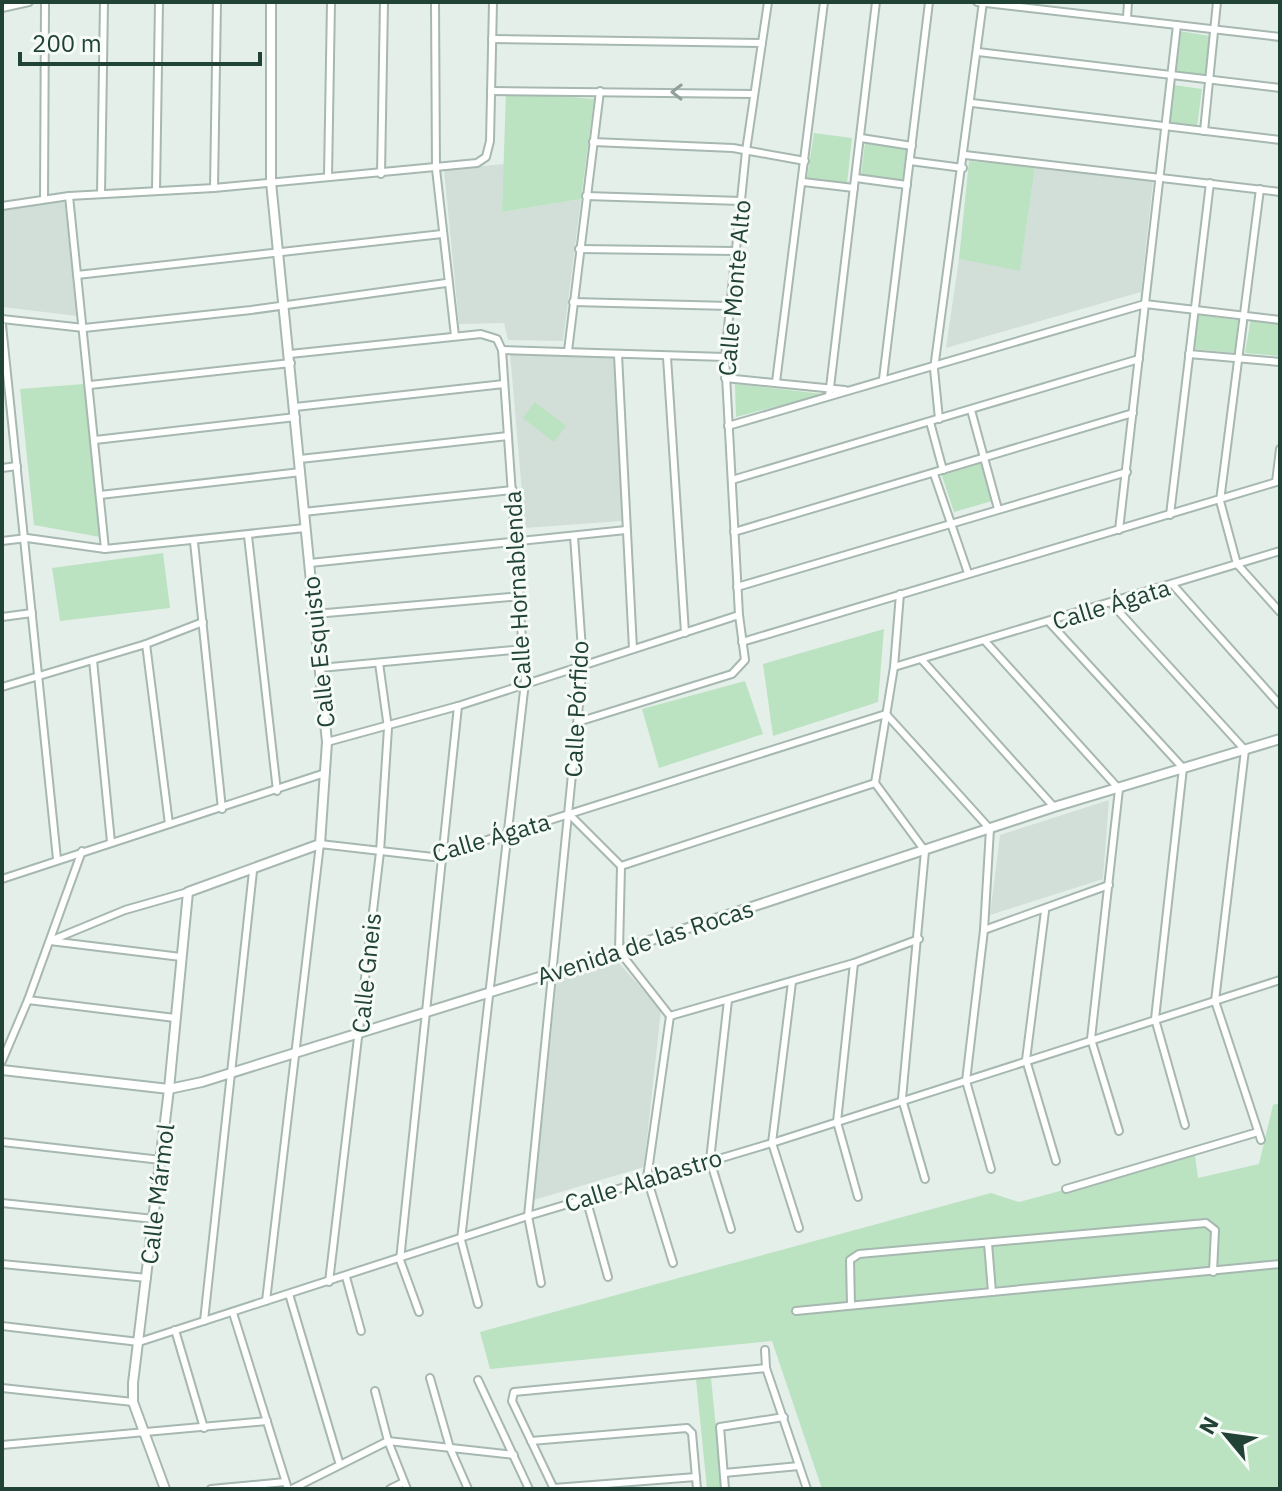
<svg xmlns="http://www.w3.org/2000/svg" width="1282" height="1491" font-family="'IBM Plex Sans',sans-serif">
<rect width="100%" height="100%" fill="#e4efe9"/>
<g fill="#d2dfd8">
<path d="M504,164L502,212L581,199L563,341L508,340L504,323L459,324L444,170Z"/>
<path d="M1035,167L1153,181L1141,292L946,348L959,259L1020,270Z"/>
<path d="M64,197L77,316L2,307V208Z"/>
<path d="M510,353L614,356L622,521L525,528Z"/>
<path d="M1109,800L1103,879L990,915L1000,835Z"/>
<path d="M617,961L661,1010L644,1167L534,1200L557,978Z"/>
</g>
<g fill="#bbe2c1">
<path d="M1179,31L1210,36L1205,76L1175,72Z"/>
<path d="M1174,85L1202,89L1197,127L1169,123Z"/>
<path d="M506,91L594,99L581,199L502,212Z"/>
<path d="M814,133L852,138L847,183L807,178Z"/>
<path d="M865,143L907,150L902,182L861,175Z"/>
<path d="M969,161L1035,167L1020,271L959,259Z"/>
<path d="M1197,315L1238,320L1235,353L1194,349Z"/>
<path d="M1251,318L1280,322V356L1245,353Z"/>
<path d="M84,384L100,537L34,525L20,389Z"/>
<path d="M735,384L823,394L736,417Z"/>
<path d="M535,402L566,426L554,442L523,418Z"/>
<path d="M981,461L992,501L954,512L941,473Z"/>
<path d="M163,553L170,608L60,621L52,568Z"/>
<path d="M884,629L878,702L773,736L763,664Z"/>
<path d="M745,681L763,734L659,768L642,709Z"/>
<path d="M1280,1103V1489H822L772,1341L490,1369L480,1332L991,1193L1019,1202L1195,1155L1198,1178L1259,1164L1273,1105Z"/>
<path d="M711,1378L722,1489H707L696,1379Z"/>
</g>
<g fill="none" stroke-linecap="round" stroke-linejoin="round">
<g stroke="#a6b8b0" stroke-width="10">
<g id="minor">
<path d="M435,2L436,169L455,336"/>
<path d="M977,2L1280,37"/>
<path d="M2,8L29,2"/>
<path d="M1127,18L1128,2"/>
<path d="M492,39L762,43"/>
<path d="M978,52L1280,88"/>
<path d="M491,91L754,94"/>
<path d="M972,103L1280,140"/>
<path d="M1204,131L1217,2"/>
<path d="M861,138L912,146"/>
<path d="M593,142L733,148L805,161"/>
<path d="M965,155L1280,192"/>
<path d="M910,161L963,168"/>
<path d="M381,174L384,2"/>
<path d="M328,177L331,2"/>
<path d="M856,178L907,185"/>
<path d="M803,182L854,188"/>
<path d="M214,188L217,2"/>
<path d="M1260,189L1220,501L1237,564L1280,612"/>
<path d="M156,190L159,2"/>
<path d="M101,194L104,2"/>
<path d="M69,196L105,549"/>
<path d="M586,196L741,201"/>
<path d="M44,199L45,2"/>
<path d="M2,206L69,196L214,188L477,163L486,157L490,141L493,2"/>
<path d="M579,249L735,251"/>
<path d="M77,275L442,234"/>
<path d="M573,302L730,306"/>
<path d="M2,319L84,328L251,310L446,283"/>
<path d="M2,325L57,859"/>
<path d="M502,350L725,357"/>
<path d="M568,351L600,91"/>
<path d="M290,354L481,334L497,339L502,350L525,682L461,1240L478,1304"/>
<path d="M1189,354L1280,362"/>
<path d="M618,355L633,649"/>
<path d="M667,357L685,633"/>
<path d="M725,378L845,390"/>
<path d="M883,379L929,2"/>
<path d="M776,382L824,2"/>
<path d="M90,385L291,363"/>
<path d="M829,396L876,2"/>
<path d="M295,407L504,384"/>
<path d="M971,410L998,509"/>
<path d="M939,419L934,369L983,2"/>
<path d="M930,422L943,470"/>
<path d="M728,426L1145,304L1280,320"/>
<path d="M95,440L296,417"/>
<path d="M300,459L508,436"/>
<path d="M2,468L17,466"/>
<path d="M934,474L968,573"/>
<path d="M732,480L1139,359"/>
<path d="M1276,482L1280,449"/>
<path d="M100,495L301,472"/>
<path d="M303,512L513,490"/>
<path d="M1170,515L1210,183"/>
<path d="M1119,530L1177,25"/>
<path d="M734,532L1133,413"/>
<path d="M248,536L277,791"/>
<path d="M2,541L27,538L105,549L305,528"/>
<path d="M194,542L222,809"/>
<path d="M310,563L626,530"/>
<path d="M1174,586L1280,705"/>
<path d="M737,587L1127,472"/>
<path d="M900,594L894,667L875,783L925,851L902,1099L925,1179"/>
<path d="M1112,604L1245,750L1215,1001L1261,1140"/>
<path d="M315,614L522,596"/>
<path d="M2,617L32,613"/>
<path d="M1050,623L1183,768L1155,1019L1185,1125"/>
<path d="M985,641L1119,789L1091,1039L1119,1131"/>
<path d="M742,642L1280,481"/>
<path d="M146,644L169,824"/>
<path d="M93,660L111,842"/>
<path d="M922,660L1054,807"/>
<path d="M894,667L1280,551"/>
<path d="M320,668L524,649"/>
<path d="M2,687L146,644L203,622"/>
<path d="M578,722L732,674L745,660L739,615L725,357L746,151L768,2"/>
<path d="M327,742L458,706L739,615"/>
<path d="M570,815L621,866"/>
<path d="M621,866L619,951L670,1016L647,1178L673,1263"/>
<path d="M621,866L875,783"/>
<path d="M2,879L325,773"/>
<path d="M1045,911L1026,1060L1056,1161"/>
<path d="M984,930L1109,885"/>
<path d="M50,941L125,910L188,892"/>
<path d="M50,941L181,957"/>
<path d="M854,963L837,1122L858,1197"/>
<path d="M792,982L772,1143L799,1228"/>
<path d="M28,1000L175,1018"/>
<path d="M728,1000L710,1160L731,1229"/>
<path d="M670,1016L854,963L919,939"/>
<path d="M2,1061L28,1000L82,851"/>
<path d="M2,1142L161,1160"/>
<path d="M1066,1189L1258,1132"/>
<path d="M586,1198L608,1277"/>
<path d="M2,1203L154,1219"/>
<path d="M988,1243L992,1292"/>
<path d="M2,1264L147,1278"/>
<path d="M346,1277L361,1331"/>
<path d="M329,1282L380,852L388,728L379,663"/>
<path d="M541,1283L528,1216L583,664L574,536"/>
<path d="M289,1294L339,1462"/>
<path d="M266,1301L320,844L433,857L886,714L990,829L984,930L966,1081L991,1169"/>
<path d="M851,1305L850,1260L859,1254L1206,1223L1215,1230L1213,1272"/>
<path d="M796,1311L1280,1264"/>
<path d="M419,1312L400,1260L458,706"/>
<path d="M233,1313L288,1489"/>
<path d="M204,1321L253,871"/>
<path d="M2,1326L139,1342L528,1216L772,1143L1280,980"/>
<path d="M175,1330L204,1428"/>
<path d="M765,1350L766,1368L807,1489"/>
<path d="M430,1378L450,1448L468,1489"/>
<path d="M478,1380L529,1489"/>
<path d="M2,1388L133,1402"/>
<path d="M375,1391L388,1441L407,1489"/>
<path d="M531,1441L687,1428L692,1433L697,1489"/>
<path d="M2,1445L267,1421"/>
<path d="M724,1473L799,1466"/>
<path d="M554,1488L696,1477"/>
<path d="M211,1489L285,1482"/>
<path d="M292,1489L388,1441L514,1455"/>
<path d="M390,1489L404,1482"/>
<path d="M554,1489L512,1401L514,1392L766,1368"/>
<path d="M725,1489L720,1427L784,1417"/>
</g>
</g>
<g stroke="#a6b8b0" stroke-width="12">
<g id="tertiary">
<path d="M2,1070L169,1089L202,1082L552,973L1054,807L1280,739"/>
<path d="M165,1489L133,1402V1383L169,1089L188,892L320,844L327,742L271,182V2"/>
</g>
</g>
<use href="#minor" stroke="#fff" stroke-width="6"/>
<use href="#tertiary" stroke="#fff" stroke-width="8"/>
</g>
<defs><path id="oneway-chevron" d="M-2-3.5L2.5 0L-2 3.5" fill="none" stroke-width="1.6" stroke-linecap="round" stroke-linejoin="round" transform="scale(2)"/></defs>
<use stroke="#90a19a" href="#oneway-chevron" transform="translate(677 92) rotate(-179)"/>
<g text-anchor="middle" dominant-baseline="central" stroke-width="6" stroke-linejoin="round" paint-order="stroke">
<g font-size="24" fill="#214336" stroke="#f6fbf8">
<text transform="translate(734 288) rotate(-85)">Calle Monte Alto</text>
<text transform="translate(517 590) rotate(-93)">Calle Hornablenda</text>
<text transform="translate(1111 604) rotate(-17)">Calle Ágata</text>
<text transform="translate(318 652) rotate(-96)">Calle Esquisto</text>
<text transform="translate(576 709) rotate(-87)">Calle Pórfido</text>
<text transform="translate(491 837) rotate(-16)">Calle Ágata</text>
<text transform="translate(645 942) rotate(-18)">Avenida de las Rocas</text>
<text transform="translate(366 973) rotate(-84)">Calle Gneis</text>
<text transform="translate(643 1180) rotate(-17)">Calle Alabastro</text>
<text transform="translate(157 1194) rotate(-83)">Calle Mármol</text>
</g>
</g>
<rect width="1282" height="1491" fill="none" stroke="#214336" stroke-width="8"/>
<g transform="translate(1226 1435) rotate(299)" stroke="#f6fbf8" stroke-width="6" paint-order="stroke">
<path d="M0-6L14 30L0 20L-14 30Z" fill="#214336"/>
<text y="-12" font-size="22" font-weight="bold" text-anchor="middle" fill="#214336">N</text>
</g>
<path d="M20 52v12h240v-12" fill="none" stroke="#214336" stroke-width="4"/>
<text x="32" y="52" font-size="24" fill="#214336" stroke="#f6fbf8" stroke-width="6" paint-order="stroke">200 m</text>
</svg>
